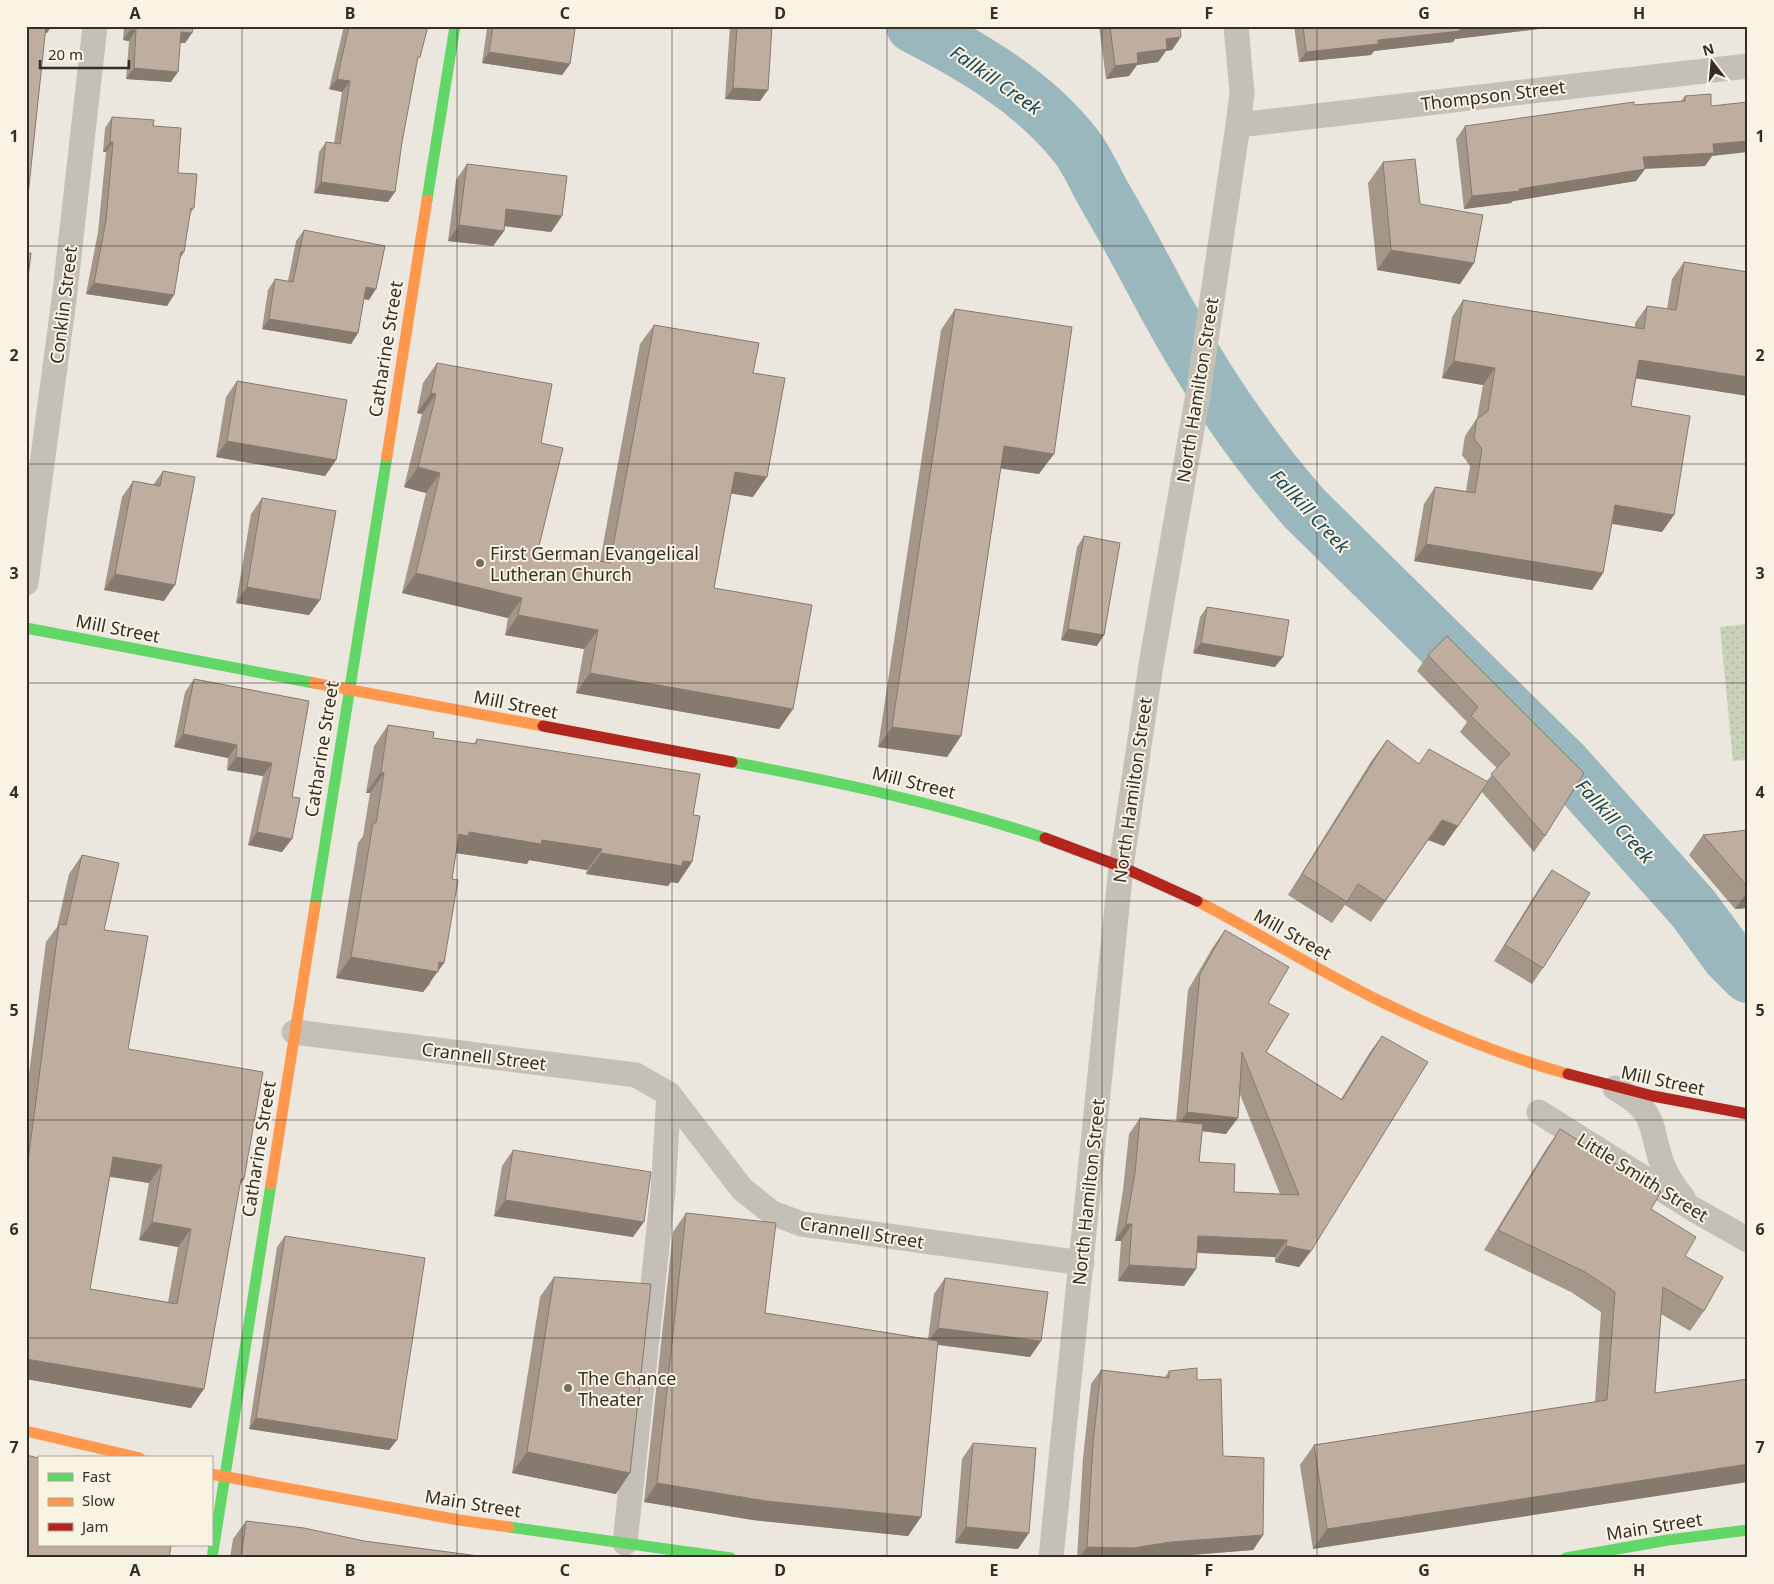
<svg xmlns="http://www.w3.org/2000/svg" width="1774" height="1584" font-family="'Noto Sans',sans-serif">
<defs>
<pattern id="garden-dots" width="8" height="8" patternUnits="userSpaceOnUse" patternTransform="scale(1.25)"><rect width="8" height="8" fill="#c8d2b8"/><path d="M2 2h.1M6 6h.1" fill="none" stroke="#acb59e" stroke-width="1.8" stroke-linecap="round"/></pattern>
</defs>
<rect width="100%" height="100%" fill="#ebe7de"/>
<path fill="url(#garden-dots)" d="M1748,624V760L1733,761L1720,627Z"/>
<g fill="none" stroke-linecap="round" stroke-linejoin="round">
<path stroke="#99b7bd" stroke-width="54" d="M913,26C972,56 1035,93 1076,146C1087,160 1095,179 1104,195C1125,231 1145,268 1164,304C1203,376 1251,448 1305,509L1565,765L1693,908L1729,957L1748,976"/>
<g stroke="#c4bfb7" stroke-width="25">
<path d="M1238,125L1748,66"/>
<path d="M26,583L64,300L95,26"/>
<path d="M294,1032L636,1075L669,1094L742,1189L772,1213L802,1224L1082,1263"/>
<path d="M1615,1088C1656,1111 1649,1122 1661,1161C1666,1175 1674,1187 1683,1198"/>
<path d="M1539,1112L1693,1209L1748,1240"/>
<path d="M625,1543L663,1191L669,1094"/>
<path d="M1051,1558L1121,867L1151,665L1198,394L1238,125L1242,93L1236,26"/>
</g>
<g stroke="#63d668" stroke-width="11">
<path d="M427,200L455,26"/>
<path d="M26,628L314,683"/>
<path d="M732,762C838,782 942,804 1045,838"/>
<path d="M315,906L387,456"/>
<path d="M509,1527L731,1558"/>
<path d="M212,1558L271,1184"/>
<path d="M1566,1558L1668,1540L1748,1530"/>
</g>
<g stroke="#ff974d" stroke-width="11">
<path d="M387,456L427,200"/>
<path d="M314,683L543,726"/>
<path d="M1197,901C1259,933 1318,971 1380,1001C1441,1031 1503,1056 1568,1074"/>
<path d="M271,1184L315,906"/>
<path d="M26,1431L140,1458"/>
<path d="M211,1474L459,1520L509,1527"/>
</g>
<g stroke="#b3261e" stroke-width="11">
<path d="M543,726L732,762"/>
<path d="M1045,838L1122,867L1197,901"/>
<path d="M1568,1074L1653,1096L1748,1114"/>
</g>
</g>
<g fill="#a49689" fill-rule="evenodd">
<path d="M124,26H193L192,33L185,43H180L171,82L126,79L129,41L123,40Z"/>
<path d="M344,26H430L427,30L417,62L388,202L314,193L319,152L326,142L334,143L342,92L329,89Z"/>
<path d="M488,26H557L570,64L562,75L482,63L487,28Z"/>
<path d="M730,26H772L760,101L725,99Z"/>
<path d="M1099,26H1180L1172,50L1166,51L1158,62L1137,65L1129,76L1106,79Z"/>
<path d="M1294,26H1548L1547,28L1455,39L1453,42L1374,51L1371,55L1299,62Z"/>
<path d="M1685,96L1712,156L1705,166L1645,169L1636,181L1513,201L1511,203L1464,209L1456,139L1465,126L1634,105L1681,101Z"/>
<path d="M112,117L153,126L178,173L194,208L190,214L180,258L167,306L86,294L98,232L106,152H103L105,128Z"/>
<path d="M1383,162L1420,204L1474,263L1460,284L1377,270L1368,183Z"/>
<path d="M467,164L562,216L551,232L504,226V231L493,246L448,241L456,180Z"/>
<path d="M304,230L369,300L364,299L358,333L351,344L262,329L268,290L275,279L288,281L296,241Z"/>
<path d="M1684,262L1748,272V396L1636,378L1631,406L1662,532L1612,524L1603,573L1592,590L1414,561L1424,504L1435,487L1466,491L1470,466L1462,455L1465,436L1477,418L1483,385L1442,378L1452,317L1463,300L1635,327V323L1647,306L1667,309L1672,279Z"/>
<path d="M955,309L1039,474L1001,468L961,736L947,757L878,747L941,330Z"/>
<path d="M654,325L753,373V497L731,493L714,588L793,709L779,729L576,693L584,649L505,635L508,618L402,593L426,493L404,487L422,414L417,413L423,383L437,363L541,443L538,550L600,561L640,344Z"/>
<path d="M237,381L336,460L325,476L216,457L226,397Z"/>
<path d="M163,471L164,601L104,590L122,497L133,481L153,485Z"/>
<path d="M262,498L320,600L309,615L236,603L251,514Z"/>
<path d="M1084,536L1097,646L1061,640L1077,547Z"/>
<path d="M1207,607L1275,667L1193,653L1200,617Z"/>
<path d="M1428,655L1584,773L1545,836L1534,852L1482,792L1444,846L1428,840L1371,922L1345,905L1332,923L1288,895L1372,760L1387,740L1419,764L1487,781L1497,768L1460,732L1467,722L1417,671Z"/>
<path d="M194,679L309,701L282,852L248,845L263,776L227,770L228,758L174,747L185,692Z"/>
<path d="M388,725L433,738L474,744L477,739L693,815L692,862L678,883L671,882L668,886L586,874L587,870L529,860L527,864L456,853L430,984L423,992L336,978L358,843L363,836L370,793H366L374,746Z"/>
<path d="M1748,830V908L1735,909L1689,855L1703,835Z"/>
<path d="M82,855L104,930L128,1049L244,1179L239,1186L191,1408L26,1379V1097L46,942L57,927L69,874ZM110,1177L149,1183L139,1240L178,1247L168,1302L90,1289Z"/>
<path d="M1552,870L1543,968L1532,984L1494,961L1541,885Z"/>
<path d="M1225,930L1268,1003L1266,1052L1341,1099L1370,1052L1382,1036L1311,1251L1299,1267L1275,1262V1257L1197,1253L1196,1269L1184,1286L1118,1281L1121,1241H1115L1123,1190L1129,1134L1140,1118L1176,1122L1188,990L1213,947ZM1239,1092L1280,1194L1234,1192L1199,1162L1202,1131L1226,1134Z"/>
<path d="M1560,1129L1651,1209L1685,1256L1704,1311L1690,1331L1661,1314L1655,1393L1313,1549L1300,1465L1314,1445L1595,1402L1601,1312L1571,1292L1484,1250L1546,1149Z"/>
<path d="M513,1150L633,1237L494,1216L502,1166Z"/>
<path d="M686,1213L765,1313L928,1339L934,1294L945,1278L1041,1341L1030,1357L937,1345L921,1517L908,1536L753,1520L644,1502L673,1232Z"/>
<path d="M285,1236L397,1440L389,1450L249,1429L277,1247Z"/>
<path d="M554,1277L616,1494L512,1473L540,1297Z"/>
<path d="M1101,1370L1165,1377L1169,1371L1197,1380L1223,1456L1263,1535L1253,1550L1152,1558H1077L1083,1458L1091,1384Z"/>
<path d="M973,1443L1018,1549L955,1543L962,1459Z"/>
<path d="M246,1521L364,1541L494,1558H230L233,1539Z"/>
</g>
<g fill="#867a6f">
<path d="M44,26H52L47,33L39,32Z"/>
<path d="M1479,26H1548L1547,28L1455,39L1453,42L1374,51L1371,55L1299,62L1306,52L1378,40Z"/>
<path d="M130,30H136L129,41L123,40Z"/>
<path d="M181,32L192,33L185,43H173Z"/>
<path d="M1181,37L1172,50L1166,51L1158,62L1137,65L1129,76L1106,79L1115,66L1137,53L1166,39Z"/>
<path d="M489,52L570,64L562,75L482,63Z"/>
<path d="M134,68L178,72L171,82L126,79Z"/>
<path d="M337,79L350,81L342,92L329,89Z"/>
<path d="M733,88L768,90L760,101L725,99Z"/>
<path d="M1748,141V152L1712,156L1705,166L1634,169L1643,157L1713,144Z"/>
<path d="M110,142H113L106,152H103Z"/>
<path d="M1645,169L1636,181L1513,201L1511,203L1464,209L1472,196Z"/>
<path d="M321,182L395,192L388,202L314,193Z"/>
<path d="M506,209L562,216L551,232L496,225Z"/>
<path d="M459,225L504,231L493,246L448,241Z"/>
<path d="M1391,250L1474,263L1460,284L1377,270Z"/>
<path d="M181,252H184L177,263Z"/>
<path d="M94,283L174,295L167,306L86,294Z"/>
<path d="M366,287L376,289L369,300L358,298Z"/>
<path d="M269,319L358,333L351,344L262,329Z"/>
<path d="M1639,360L1748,377V396L1627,377Z"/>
<path d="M1454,361L1495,368L1483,385L1442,378Z"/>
<path d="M431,393L436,394L422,414L417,413Z"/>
<path d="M227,441L336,460L325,476L216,457Z"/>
<path d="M1004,446L1054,454L1039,474L990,467Z"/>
<path d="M418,467L440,473L426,493L404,487Z"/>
<path d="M735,472L767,477L753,497L721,492Z"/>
<path d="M1615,505L1674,515L1662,532L1603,522Z"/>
<path d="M1426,544L1603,573L1592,590L1414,561Z"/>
<path d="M416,573L522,598L508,618L402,593Z"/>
<path d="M115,574L175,585L164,601L104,590Z"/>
<path d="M247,587L320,600L309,615L236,603Z"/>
<path d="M518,615L598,630L584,649L505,635Z"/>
<path d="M1068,629L1104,635L1097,646L1061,640Z"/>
<path d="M1201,643L1283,657L1275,667L1193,653Z"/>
<path d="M590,673L793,709L779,729L576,693Z"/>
<path d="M892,727L961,736L947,757L878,747Z"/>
<path d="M183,734L237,745L228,758L174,747Z"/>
<path d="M236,757L272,763L263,776L227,770Z"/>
<path d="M381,772L384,773L370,793H366Z"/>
<path d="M1442,820L1458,826L1444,846L1428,840L1371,922Z"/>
<path d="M257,832L292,839L282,852L248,845Z"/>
<path d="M469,832L542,840L602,849L587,870L529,860L527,864L456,853L459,834Z"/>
<path d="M601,853L683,861L692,862L678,883L671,882L668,886L586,874Z"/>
<path d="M1748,891V908L1735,909Z"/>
<path d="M351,957L439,962L444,963L423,992L336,978Z"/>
<path d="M1187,1112L1238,1118L1226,1134L1176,1128Z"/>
<path d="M113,1157L162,1165L149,1183L101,1175Z"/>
<path d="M241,1179H244L231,1198Z"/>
<path d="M505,1200L644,1222L633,1237L494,1216Z"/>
<path d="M152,1222L191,1229L178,1247L139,1240Z"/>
<path d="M1126,1224H1132L1121,1241H1115Z"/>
<path d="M1198,1236L1287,1240L1275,1257L1187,1252Z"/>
<path d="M1286,1246L1311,1251L1299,1267L1275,1262Z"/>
<path d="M1129,1265L1196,1269L1184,1286L1118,1281Z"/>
<path d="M938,1328L1041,1341L1030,1357L927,1343Z"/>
<path d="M26,1359L204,1389L191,1408L26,1379Z"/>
<path d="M256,1418L397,1440L389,1450L249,1429Z"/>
<path d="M527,1452L630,1473L616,1494L512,1473Z"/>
<path d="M1748,1464V1482L1313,1549L1327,1529Z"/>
<path d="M657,1483L921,1517L908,1536L753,1520L644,1502Z"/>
<path d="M966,1527L1029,1533L1018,1549L955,1543Z"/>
<path d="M1263,1535L1253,1550L1152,1558H1079L1087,1547Z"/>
</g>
<g fill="#bfae9f" stroke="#867a6f" fill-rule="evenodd">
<path d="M26,26H46L26,214Z"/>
<path d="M130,26H193L192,33L181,32L178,72L134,68L136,30H130Z"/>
<path d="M349,26H428L420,57H418L402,142L395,192L321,182L326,142L340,144L350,81L337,79Z"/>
<path d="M493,26H557L575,29L570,64L489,52Z"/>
<path d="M737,26H772L768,90L733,88Z"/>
<path d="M1110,26H1180L1181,37L1166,39L1167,49L1137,53L1138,63L1115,66Z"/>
<path d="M1303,26H1479L1460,28V31L1378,40V44L1306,52Z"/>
<path d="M1711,94V106L1748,102V141L1713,144L1714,153L1643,157L1645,169L1519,189L1520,191L1472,196L1465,126L1634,102V105L1685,101V96Z"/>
<path d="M112,117L154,120L153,126L181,128L178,173L197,174L194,208H191L184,252H181L174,295L94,283L106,221L113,142H110Z"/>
<path d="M1415,159L1420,204L1483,215L1474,263L1391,250L1383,162Z"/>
<path d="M467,164L567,176L562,216L506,209L504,231L459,225Z"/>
<path d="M304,230L385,246L376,289L366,287L358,333L269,319L275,279L293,282Z"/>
<path d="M26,253H31L27,287H26Z"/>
<path d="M1684,262L1748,272V377L1639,360L1631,406L1690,416L1674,515L1615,505L1603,573L1426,544L1435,487L1475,493L1482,449L1474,438L1477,419L1488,411L1495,368L1454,361L1463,300L1644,329L1647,306L1676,310Z"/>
<path d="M955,309L1072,327L1054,454L1004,446L961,736L892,727Z"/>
<path d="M654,325L759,343L753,373L785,378L767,477L735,472L714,588L812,605L793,709L590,673L598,630L518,615L522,598L416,573L440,473L418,467L436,394L431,393L437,363L552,384L541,443L563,448L538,550L610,563Z"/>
<path d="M237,381L347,400L336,460L227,441Z"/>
<path d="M163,471L195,477L175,585L115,574L133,481L160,486Z"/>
<path d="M262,498L336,511L320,600L247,587Z"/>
<path d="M1084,536L1120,543L1104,635L1068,629Z"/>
<path d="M1207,607L1289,620L1283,657L1201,643Z"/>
<path d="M1447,636L1584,773L1545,836L1491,774L1510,754L1471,716L1478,707L1428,655Z"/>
<path d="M194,679L309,701L292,797L300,798L292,839L257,832L272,763L236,757L237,745L183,734Z"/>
<path d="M388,725L434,732L433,738L476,744L477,739L700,774L693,815L700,816L692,862L683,861L682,866L601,853L602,849L542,840L541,844L469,832L468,836L459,834L452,879L458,880L444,963L439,962L438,972L351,957L373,823H376L384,773L381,772Z"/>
<path d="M1387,740L1419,764L1429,749L1488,782L1458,826L1442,820L1385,901L1358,884L1347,902L1302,874Z"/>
<path d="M1748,830V887L1703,835Z"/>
<path d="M82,855L119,863L104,930L148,936L128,1049L263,1072L244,1179H241L204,1389L26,1359V1177L59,924L66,925ZM113,1157L162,1165L152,1222L191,1229L177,1304L90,1289Z"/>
<path d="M1552,870L1590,893L1543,968L1505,945Z"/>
<path d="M1225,930L1289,967L1268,1003L1289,1014L1266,1052L1342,1100L1382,1036L1428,1062L1311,1251L1286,1246L1287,1240L1198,1236L1196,1269L1129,1265L1132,1224H1126L1135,1173L1140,1118L1203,1124L1199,1162L1235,1164L1234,1192L1299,1195L1242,1052L1238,1118L1187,1112L1200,974Z"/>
<path d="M1560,1129L1661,1192L1651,1209L1696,1237L1685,1256L1723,1277L1704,1311L1663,1287L1655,1393L1748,1379V1464L1327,1529L1314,1445L1607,1400L1615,1292L1585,1272L1498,1230Z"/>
<path d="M513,1150L651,1172L644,1222L505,1200Z"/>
<path d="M686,1213L776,1223L765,1313L938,1341L921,1517L766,1501L657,1483Z"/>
<path d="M285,1236L425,1258L397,1440L256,1418Z"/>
<path d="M554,1277L651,1284L630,1473L527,1452Z"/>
<path d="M945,1278L1048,1292L1041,1341L938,1328Z"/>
<path d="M1197,1368V1380L1221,1379L1223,1456L1264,1458L1263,1535L1171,1542L1133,1548L1087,1547L1093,1443L1101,1370L1169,1378V1371Z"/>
<path d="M973,1443L1036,1448L1029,1533L966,1527Z"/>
<path d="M26,1455L39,1458V1545H171L169,1558H26Z"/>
<path d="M246,1521L304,1528L364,1541L494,1558H241Z"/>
</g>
<path fill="none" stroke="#352d26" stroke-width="1" stroke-opacity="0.55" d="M242,26V1558M457,26V1558M672,26V1558M887,26V1558M1102,26V1558M1317,26V1558M1532,26V1558M26,246H1748M26,464H1748M26,683H1748M26,901H1748M26,1120H1748M26,1338H1748"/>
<g fill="#756e66" stroke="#f9f3e4" stroke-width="2">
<circle cx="480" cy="563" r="5"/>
<circle cx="568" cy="1388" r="5"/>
</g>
<g text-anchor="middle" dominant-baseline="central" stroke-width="4" stroke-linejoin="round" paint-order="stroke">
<g font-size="18" fill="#352d26" stroke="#f9f3e4">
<text transform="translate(1493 95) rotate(-7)">Thompson Street</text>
<text transform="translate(63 305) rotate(-83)">Conklin Street</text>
<text transform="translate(385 349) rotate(-81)">Catharine Street</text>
<text transform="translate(1197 390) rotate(-81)">North Hamilton Street</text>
<text transform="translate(118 628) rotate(11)">Mill Street</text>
<text transform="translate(516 704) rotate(11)">Mill Street</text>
<text transform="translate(321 749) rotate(-81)">Catharine Street</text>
<text transform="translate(914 782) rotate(14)">Mill Street</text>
<text transform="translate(1132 790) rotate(-82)">North Hamilton Street</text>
<text transform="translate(1293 934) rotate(29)">Mill Street</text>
<text transform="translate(484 1056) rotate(7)">Crannell Street</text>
<text transform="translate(1663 1080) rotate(12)">Mill Street</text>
<text transform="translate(258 1149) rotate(-81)">Catharine Street</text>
<text transform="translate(1643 1177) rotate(32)">Little Smith Street</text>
<text transform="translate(1088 1192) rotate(-84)">North Hamilton Street</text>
<text transform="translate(862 1232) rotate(9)">Crannell Street</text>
<text transform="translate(473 1503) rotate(9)">Main Street</text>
<text transform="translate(1654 1526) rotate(-9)">Main Street</text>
</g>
<g font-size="18" fill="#352d26" stroke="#f9f3e4" text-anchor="start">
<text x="490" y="553">First German Evangelical<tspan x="490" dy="21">Lutheran Church</tspan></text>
<text x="578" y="1378">The Chance<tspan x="578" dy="21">Theater</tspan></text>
</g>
<g font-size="19" font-style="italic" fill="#1b4857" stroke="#f9f3e4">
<text transform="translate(996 80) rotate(35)">Fallkill Creek</text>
<text transform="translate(1310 511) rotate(47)">Fallkill Creek</text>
<text transform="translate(1615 821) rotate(48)">Fallkill Creek</text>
</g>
</g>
<rect width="1774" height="1584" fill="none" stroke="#f9f3e4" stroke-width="55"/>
<rect x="38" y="1456" width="175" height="90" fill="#f9f3e4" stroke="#aba498"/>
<rect x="48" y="1473" width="25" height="8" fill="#63d668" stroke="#aba498"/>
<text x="82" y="1482" font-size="15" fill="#352d26">Fast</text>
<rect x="48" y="1498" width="25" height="8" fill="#ff974d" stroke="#aba498"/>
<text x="82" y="1506" font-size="15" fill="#352d26">Slow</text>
<rect x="48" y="1523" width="25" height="8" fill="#b3261e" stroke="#aba498"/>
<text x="82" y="1532" font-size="15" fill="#352d26">Jam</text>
<g transform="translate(1712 62) rotate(344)" stroke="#f9f3e4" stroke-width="4" paint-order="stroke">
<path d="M0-4L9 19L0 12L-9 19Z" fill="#352d26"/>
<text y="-8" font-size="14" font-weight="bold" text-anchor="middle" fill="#352d26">N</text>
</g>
<path d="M40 60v8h89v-8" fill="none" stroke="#352d26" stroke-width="2.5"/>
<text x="48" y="60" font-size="15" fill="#352d26" stroke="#f9f3e4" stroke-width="4" paint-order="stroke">20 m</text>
<rect x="28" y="28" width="1718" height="1528" fill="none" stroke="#352d26" stroke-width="2"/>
<g font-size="16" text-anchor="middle" font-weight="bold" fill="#352d26">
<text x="135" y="19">A</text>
<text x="350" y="19">B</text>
<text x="565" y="19">C</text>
<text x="780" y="19">D</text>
<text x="994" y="19">E</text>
<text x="1209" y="19">F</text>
<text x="1424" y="19">G</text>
<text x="1639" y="19">H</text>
<text x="14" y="142">1</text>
<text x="1760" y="142">1</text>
<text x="14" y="361">2</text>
<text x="1760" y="361">2</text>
<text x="14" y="579">3</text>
<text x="1760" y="579">3</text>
<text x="14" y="798">4</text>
<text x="1760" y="798">4</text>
<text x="14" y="1016">5</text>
<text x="1760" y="1016">5</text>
<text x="14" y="1235">6</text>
<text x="1760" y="1235">6</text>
<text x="14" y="1453">7</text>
<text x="1760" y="1453">7</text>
<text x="135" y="1576">A</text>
<text x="350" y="1576">B</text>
<text x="565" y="1576">C</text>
<text x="780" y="1576">D</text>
<text x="994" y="1576">E</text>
<text x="1209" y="1576">F</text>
<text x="1424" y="1576">G</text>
<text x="1639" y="1576">H</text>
</g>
</svg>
